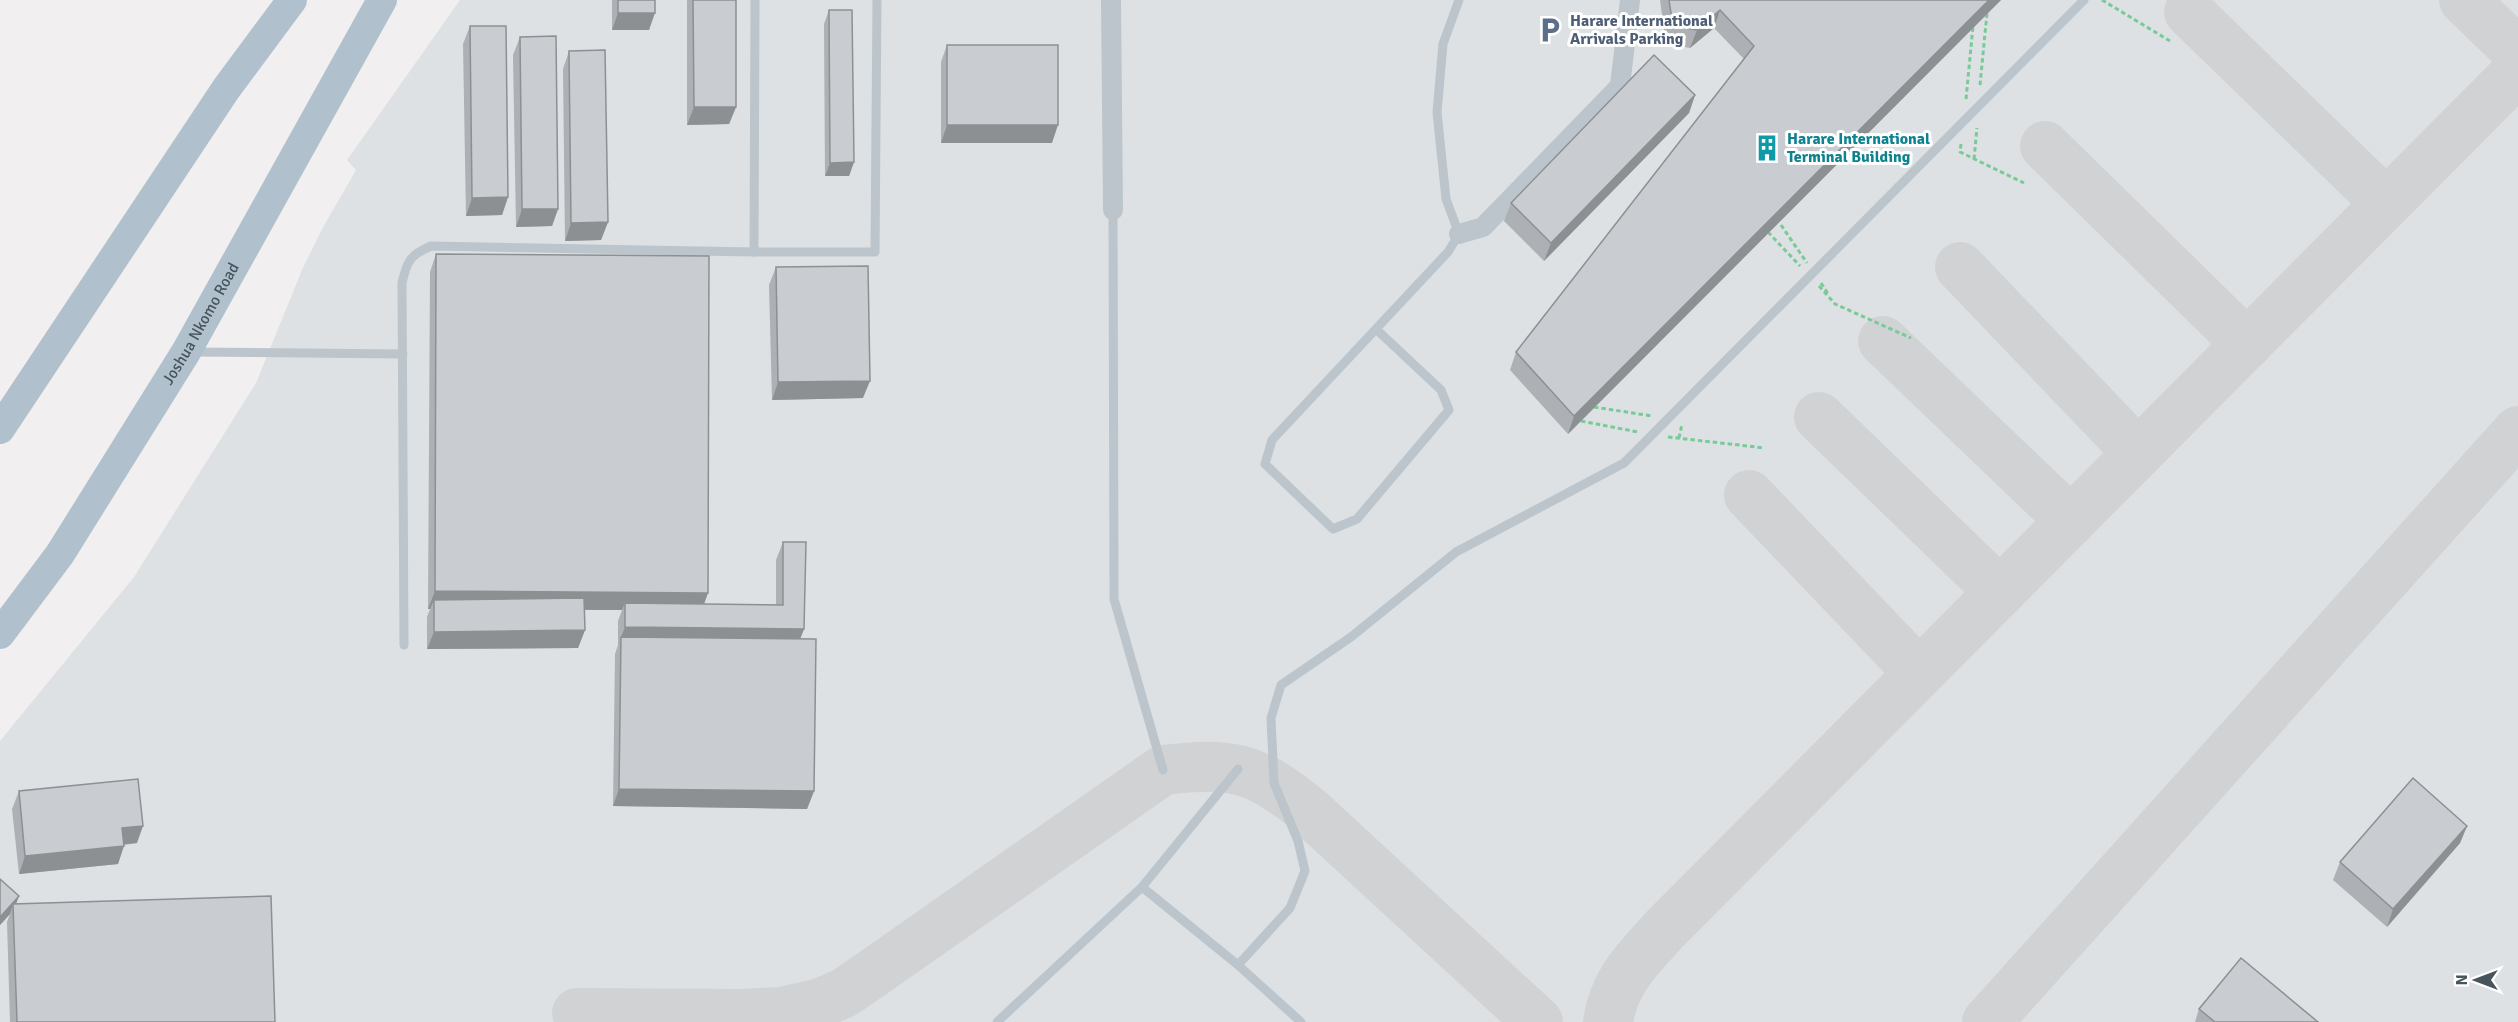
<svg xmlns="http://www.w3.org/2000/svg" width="2518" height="1022" font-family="Signika,sans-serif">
<rect width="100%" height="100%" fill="#f1efef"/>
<path fill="#dee1e3" d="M460,0H2518V1022H0V741L134,577L256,383L302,270L322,229L356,170L347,160Z"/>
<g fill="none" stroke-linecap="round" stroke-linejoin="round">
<g stroke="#d1d2d4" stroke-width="50">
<path d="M2464,0L2518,52"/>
<path d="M2189,12L2386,203"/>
<path d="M2045,146L2247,344"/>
<path d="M1960,267L2138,453"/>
<path d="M1883,341L2071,521"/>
<path d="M1819,417L2000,592"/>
<path d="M1749,495L1919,673"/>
<path d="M577,1013L742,1014L781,1012L818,1004L844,993L876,971L1163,770C1232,762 1254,766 1309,811L1538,1022"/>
<path d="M1608,1022C1614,981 1637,960 1664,930L2518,71"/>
<path d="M1987,1022L2518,431"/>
</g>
<g stroke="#79ca99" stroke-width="3" stroke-dasharray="4.5 3" stroke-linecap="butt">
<path d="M2102,0L2170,41"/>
<path d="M1980,85L1987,13"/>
<path d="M1966,99L1973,26"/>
<path d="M1961,144L1960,152L2024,183"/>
<path d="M1974,159L1977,128"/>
<path d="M1781,225L1807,263"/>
<path d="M1768,232L1800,266"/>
<path d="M1821,283L1829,295"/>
<path d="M1819,286L1835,304L1911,338"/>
<path d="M1594,407L1652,416"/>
<path d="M1581,421L1638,432"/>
<path d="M1668,437L1765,448"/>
<path d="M1679,438L1682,424"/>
</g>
<g stroke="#bbc5cb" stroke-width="9">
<path d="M1113,210L1114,599L1163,770"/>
<path d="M754,252L755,0"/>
<path d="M1376,329L1441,390L1449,410L1357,519L1333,529L1265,464L1272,440L1448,252L1459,234L1446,199L1437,112L1443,44L1459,0"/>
<path d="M191,352L403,354"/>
<path d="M404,645L402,283C407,261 410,255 431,246L754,252H875L877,0"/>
<path d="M1142,887L1238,965L1301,1022"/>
<path d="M1238,965L1290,908L1305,871L1298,841L1274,783L1271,718L1281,685L1351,637L1456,552L1624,463L2084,0"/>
<path d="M997,1022L1142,887L1238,769"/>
</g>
<g stroke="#bbc5cb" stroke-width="20">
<path d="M1111,0L1113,210"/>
<path d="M1459,234L1483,227L1620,86L1630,0"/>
</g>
<g stroke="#b0c1cd" stroke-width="30">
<path d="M0,429L226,89L292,0"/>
<path id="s1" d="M0,634L60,554L186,352L382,0"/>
</g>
</g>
<g fill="#adb0b4">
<path d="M612,0H655L649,30H612Z"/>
<path d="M687,0H736V107L729,124L687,125Z"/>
<path d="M1660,0H2001L1568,434L1510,370L1516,352L1744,59L1714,28L1690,48L1679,46L1664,30Z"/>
<path d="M829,10L854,162L849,176H825L824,24Z"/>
<path d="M470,26L508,197L502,215L466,216L463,44Z"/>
<path d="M520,37L558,209L552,226L516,227L513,55Z"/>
<path d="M947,45L1052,143H941V62Z"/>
<path d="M569,51L608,222L601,240L565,241L563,69Z"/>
<path d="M1695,95L1689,113L1544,261L1504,221L1511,203Z"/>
<path d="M436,254L704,604L776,605V560L783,542L804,629L800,639L814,791L807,809L613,806L615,654L618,645V621L622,610H584L585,630L578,648L427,649V617L430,609H428L430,272Z"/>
<path d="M776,267L863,398L772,400L769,285Z"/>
<path d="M19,791L137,843L124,845L118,864L19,874L12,809Z"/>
<path d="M2467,826L2460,843L2387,927L2333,880L2340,862Z"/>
<path d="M0,879L16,904L275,1022H10L7,922L10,914L0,925Z"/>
<path d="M2199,1009L2318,1022H2195Z"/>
</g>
<g fill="#8d9092">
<path d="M1989,0H2001L1568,434L1574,416Z"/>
<path d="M1720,10L1714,28L1690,48L1697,30Z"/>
<path d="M618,13H655L649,30H612Z"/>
<path d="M1695,95L1689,113L1544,261L1551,243Z"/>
<path d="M694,107H736L729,124L687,125Z"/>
<path d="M947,125H1058L1052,143H941Z"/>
<path d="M854,162L849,176H825L830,163Z"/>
<path d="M508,197L502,215L466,216L472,198Z"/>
<path d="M522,209H558L552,226L516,227Z"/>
<path d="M608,222L601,240L565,241L571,223Z"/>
<path d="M870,381L863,398L772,400L778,382Z"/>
<path d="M435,591L708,593L702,610L625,603L622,610L434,609V600L430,609H428Z"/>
<path d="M625,627L804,629L797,647L621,637L618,645Z"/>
<path d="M585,630L578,648L427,649L434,632Z"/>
<path d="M619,789L814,791L807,809L613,806Z"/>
<path d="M143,826L137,843L116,845L122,828Z"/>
<path d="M2467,826L2460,843L2387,927L2393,909Z"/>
<path d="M124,846L118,864L19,874L25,856Z"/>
<path d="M19,896L14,910L13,904L10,914L0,925V917Z"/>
</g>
<g fill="#c9cdd1" stroke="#8d9092" stroke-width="1.5">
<rect x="618" y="0" width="37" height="13"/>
<path d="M693,0H736V107H694Z"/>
<path d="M1669,0H1989L1574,416L1516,352L1754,46L1720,10L1697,30L1685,28L1671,13Z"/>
<path d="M829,10H852L854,162L830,163Z"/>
<path d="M470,26H506L508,197L472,198Z"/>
<path d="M556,36L558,209H522L520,37Z"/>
<rect x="947" y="45" width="111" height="80"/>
<path d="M605,50L608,222L571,223L569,51Z"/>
<path d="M1654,55L1695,95L1551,243L1511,203Z"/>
<path d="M436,254L709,256L708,593L435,591Z"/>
<path d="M868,266L870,381L778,382L776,267Z"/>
<path d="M783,542H806L804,629L625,627V603L783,605Z"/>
<path d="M584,598L585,630L434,632V600Z"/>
<path d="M621,637L816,639L814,791L619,789Z"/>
<path d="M2413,778L2467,826L2393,909L2340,862Z"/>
<path d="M138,779L143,826L122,828L124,846L25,856L19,791Z"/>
<path d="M0,879L19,896L0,917Z"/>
<path d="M271,896L275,1022H17L13,904Z"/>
<path d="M2241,958L2318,1022H2215L2199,1009Z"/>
</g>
<defs>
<g id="parking-bare" transform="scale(2.07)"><path d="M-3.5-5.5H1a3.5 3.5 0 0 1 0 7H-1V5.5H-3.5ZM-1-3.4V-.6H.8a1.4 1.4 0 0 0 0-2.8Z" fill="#5c6f8a" stroke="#fff" stroke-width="2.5" paint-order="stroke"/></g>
<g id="building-bare" transform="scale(2.07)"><path d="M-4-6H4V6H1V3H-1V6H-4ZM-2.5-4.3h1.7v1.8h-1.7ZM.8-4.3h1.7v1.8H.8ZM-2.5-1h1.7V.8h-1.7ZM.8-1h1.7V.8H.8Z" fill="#0f9aa8" stroke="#fff" stroke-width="2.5" paint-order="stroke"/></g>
</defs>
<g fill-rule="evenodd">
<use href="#parking-bare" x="1550" y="30"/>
<use href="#building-bare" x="1767" y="148"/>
</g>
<g text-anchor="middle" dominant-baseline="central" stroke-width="6" stroke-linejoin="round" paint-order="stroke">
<g font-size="16" font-weight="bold" fill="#4e5e75" stroke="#fff" text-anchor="start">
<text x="1570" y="21">Harare International<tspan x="1570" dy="18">Arrivals Parking</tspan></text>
</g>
<g font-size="16" font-weight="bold" fill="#0d838f" stroke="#fff" text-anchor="start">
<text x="1787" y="139">Harare International<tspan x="1787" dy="18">Terminal Building</tspan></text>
</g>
<g font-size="16" fill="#48545c" stroke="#fff">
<text stroke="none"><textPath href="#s1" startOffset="370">Joshua Nkomo Road</textPath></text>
</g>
</g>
<g transform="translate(2476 980) rotate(270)" stroke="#ffffff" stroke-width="4.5" paint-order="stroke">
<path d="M0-4.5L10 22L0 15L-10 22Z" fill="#48545c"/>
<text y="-9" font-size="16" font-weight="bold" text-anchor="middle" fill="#48545c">N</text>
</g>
</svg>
